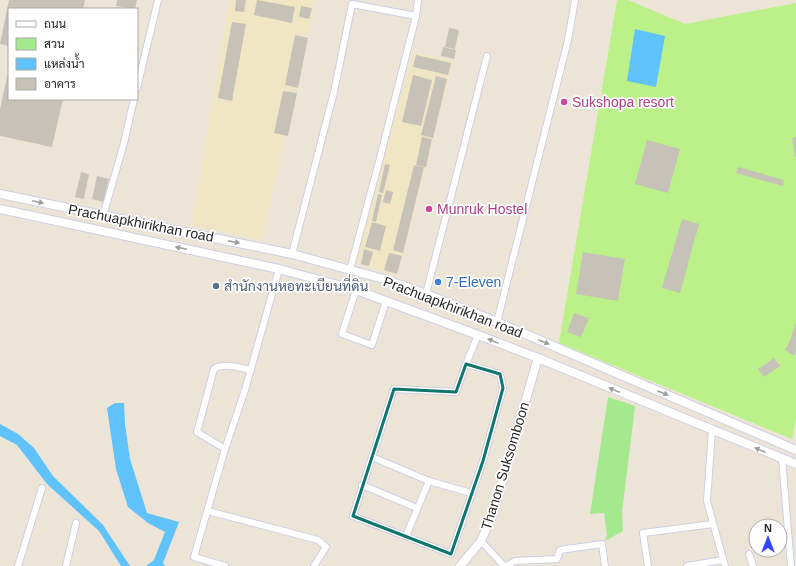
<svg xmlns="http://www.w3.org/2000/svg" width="796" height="566" font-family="Helvetica,Sarabun,sans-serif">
<rect width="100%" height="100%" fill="#ece5d7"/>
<g fill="#f0e6c4">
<path d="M229,0H315L262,240L192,225Z"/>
<path d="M413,52L453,61L397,276L356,262Z"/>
</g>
<path fill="#a4e98e" d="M608,397L635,406L622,512L623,531L605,541L607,535L604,513L590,514Z"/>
<path fill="#bbf188" d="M617,0H628L685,24L796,3V419L792,439L559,343Z"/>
<g fill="#5fc2fa">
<path d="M635,29L665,36L656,87L627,81Z"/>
<path d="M115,403H124L125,424L130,459L147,513L179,522L163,563L165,566H146L154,560L165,532L148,523L128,507L116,469L107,408Z"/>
<path d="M0,424L18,434L34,448L53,476L103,525L130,566H121L99,531L47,484L17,445L0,436Z"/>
</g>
<g fill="#c7c2b7">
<path d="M9,0H85L83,9H9V46L0,44Z"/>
<path d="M117,0H137L135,9L116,6Z"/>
<path d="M236,0H246L244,12L235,11Z"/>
<path d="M257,0L295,7L292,23L254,15Z"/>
<path d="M301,6L312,8L309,19L299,17Z"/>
<path d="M232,22L246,24L232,101L218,98Z"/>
<path d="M449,28L459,30L455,49L445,47Z"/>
<path d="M295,35L308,38L298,88L285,85Z"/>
<path d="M443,47L456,50L454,59L441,56Z"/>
<path d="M416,55L451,63L448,75L413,67Z"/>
<path d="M8,72L9,99H63L52,147L0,136V109Z"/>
<path d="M413,75L432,80L421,126L402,122Z"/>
<path d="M436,76L447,79L433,138L421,135Z"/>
<path d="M283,91L297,93L288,136L274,133Z"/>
<path d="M422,137L432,139L426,167L416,165Z"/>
<path d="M796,137V157H795L792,138Z"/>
<path d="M647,140L680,149L668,193L635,184Z"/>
<path d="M385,164L390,165L383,193L379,192Z"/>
<path d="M414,165L424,167L403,253L393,250Z"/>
<path d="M738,167L784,180L783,186L736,173Z"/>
<path d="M81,172L89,174L84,199L75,197Z"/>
<path d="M97,176L109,179L103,202L92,199Z"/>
<path d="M386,190L393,192L390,204L383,202Z"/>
<path d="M378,194L382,195L376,222L372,221Z"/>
<path d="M682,219L699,224L680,293L662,288Z"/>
<path d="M372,222L386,226L380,251L365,247Z"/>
<path d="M364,249L373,252L369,266L361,264Z"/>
<path d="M583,252L625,259L618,301L576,294Z"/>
<path d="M389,253L402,256L397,274L384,270Z"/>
<path d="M574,313L589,318L581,337L567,332Z"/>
<path d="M796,322V352L794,356L785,350L790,340Z"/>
<path d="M774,358L780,366L764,377L758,369Z"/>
</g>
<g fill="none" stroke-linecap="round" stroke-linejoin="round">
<g stroke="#cdcfe3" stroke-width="8">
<g id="street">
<path d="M137,88L158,0"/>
<path d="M103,216L124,143L134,99"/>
<path d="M292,254L334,92L352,4L416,16"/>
<path d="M350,270L381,154L416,16L418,0"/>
<path d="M356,290L342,334L372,345L386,301"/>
<path d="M426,294L487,56"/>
<path d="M497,322L568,40L575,0"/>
<path d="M466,364L500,374L503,388L483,461L451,554L353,516L394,389L456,392L466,364L478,335"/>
<path d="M712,430L707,501L725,566"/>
<path d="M225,449L197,432L214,369C223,362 240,368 251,370"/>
<path d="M372,457L429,481L471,493"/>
<path d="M782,459L791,566"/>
<path d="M362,485L417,508"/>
<path d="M208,511L318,540L326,547L314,566"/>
<path d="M406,536L429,481"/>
<path d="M481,541L504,566"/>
<path d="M749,554L753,566"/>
<path d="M18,566L42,488"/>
<path d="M66,566L76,523"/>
<path d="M225,566L194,557L225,449L245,390L279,269"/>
<path d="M507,566L515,561L557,559L560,550L602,544L605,566"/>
<path d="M648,566L643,533L713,524"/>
<path d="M687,566L723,560"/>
</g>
</g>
<g stroke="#cdcfe3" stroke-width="10">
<g id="secondary">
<path d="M0,194L292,254L387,280L426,294L497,322L796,450"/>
<path d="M0,209L279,269L356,290L478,335L538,358L796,464"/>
<path d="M460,566L481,541L492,516L538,358"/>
</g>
</g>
<use href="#street" stroke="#fff" stroke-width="6"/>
<use href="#secondary" stroke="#fff" stroke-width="8"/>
</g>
<defs><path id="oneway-solid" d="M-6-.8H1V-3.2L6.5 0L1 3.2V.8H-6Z"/></defs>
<g fill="#9e9e9e">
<use href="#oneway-solid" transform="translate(38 202) rotate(12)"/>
<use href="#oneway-solid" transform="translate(234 242) rotate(11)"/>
<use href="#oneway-solid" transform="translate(181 248) rotate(-168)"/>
<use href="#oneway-solid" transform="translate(493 341) rotate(-158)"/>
<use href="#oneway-solid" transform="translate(544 342) rotate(23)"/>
<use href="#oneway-solid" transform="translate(614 390) rotate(-158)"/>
<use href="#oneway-solid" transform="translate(663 393) rotate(23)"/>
<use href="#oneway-solid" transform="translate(760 450) rotate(-158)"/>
</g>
<path fill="none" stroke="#0f766e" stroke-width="3" stroke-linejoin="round" d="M466,364L500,374L503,388L483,461L451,554L353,516L394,389L456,392Z"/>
<g fill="#d1479c" stroke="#fff" stroke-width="1.5">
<circle cx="564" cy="102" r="4"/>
<circle cx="429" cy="209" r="4"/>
</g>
<circle fill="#3f7fe0" stroke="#fff" stroke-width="1.5" cx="438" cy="282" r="4"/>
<circle fill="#5c6f8a" stroke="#fff" stroke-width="1.5" cx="216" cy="286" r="4"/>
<g text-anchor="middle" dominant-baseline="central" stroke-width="3.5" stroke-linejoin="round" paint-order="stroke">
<g font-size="14" fill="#b23c85" stroke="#fff" text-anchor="start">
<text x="572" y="102">Sukshopa resort</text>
<text x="437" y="209">Munruk Hostel</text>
</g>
<g font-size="14" fill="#282828" stroke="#fff">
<text transform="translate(141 223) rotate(11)">Prachuapkhirikhan road</text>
<text transform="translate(453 307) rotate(21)">Prachuapkhirikhan road</text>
<text transform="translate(505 466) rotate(-73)">Thanon Suksomboon</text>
</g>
<g font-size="14" fill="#366cbe" stroke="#fff" text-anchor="start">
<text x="446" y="282">7-Eleven</text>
</g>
<g font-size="14" fill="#4e5e75" stroke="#fff" text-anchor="start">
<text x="224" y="286">สำนักงานหอทะเบียนที่ดิน</text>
</g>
</g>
<rect x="8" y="8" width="130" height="92" fill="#ffffff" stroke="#a9a9a9"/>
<rect x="16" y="21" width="20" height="6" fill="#ffffff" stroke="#a9a9a9"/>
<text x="44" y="28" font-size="12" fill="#282828">ถนน</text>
<rect x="16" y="38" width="20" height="12" fill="#a4e98e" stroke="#a9a9a9"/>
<text x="44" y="48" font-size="12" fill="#282828">สวน</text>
<rect x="16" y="58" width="20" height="12" fill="#5fc2fa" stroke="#a9a9a9"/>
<text x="44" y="68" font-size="12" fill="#282828">แหล่งน้ำ</text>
<rect x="16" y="78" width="20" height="12" fill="#c7c2b7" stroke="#a9a9a9"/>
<text x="44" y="88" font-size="12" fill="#282828">อาคาร</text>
<g transform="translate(768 538)"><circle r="19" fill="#ffffff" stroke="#a9a9a9"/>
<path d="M0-3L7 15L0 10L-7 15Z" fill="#3144ff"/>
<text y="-6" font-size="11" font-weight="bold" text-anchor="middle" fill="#282828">N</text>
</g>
</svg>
